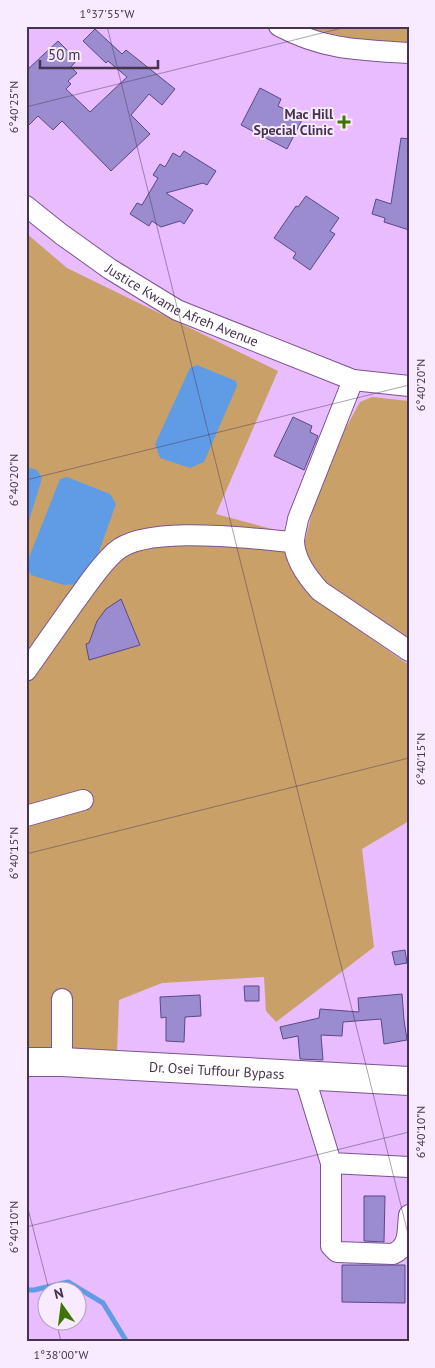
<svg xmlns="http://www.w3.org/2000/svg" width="435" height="1368" font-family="'PT Sans',sans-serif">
<rect width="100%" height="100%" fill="#e8bcfe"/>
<g fill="#c9a068">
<path d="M300,26H409V43L354,39Z"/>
<path d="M26,233L67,268L278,371L216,514L283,532L290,564L310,596L409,665V821L362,849L374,947L276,1022L266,1011L264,977L162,983L119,1000L117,1052L26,1049Z"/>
<path d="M372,397L409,401V639L334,598L317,584L303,549L315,500L337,444L360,402Z"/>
</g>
<g fill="#609ce5">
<path d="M197,365L236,381L237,386L204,462L190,468L160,458L155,444L190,368Z"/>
<path d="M26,467L37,470L42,478L26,531Z"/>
<path d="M67,477L110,494L116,504L92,571L80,584L64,585L31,575L26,565L60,479Z"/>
</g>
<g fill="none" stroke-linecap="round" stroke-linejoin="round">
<path stroke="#609ce5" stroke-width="5" d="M26,1290H34L68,1282L103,1303L127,1342"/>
</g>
<g fill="#9b8bcf" stroke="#594987">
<path d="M95,29L122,54L126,50L175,89L162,105L149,94L131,115L150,134L111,171L62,121L53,130L38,116L26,128V71L58,41L77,60L71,67L77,73L68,81L71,84L66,89L90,112L127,77L108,61L106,63L83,41Z"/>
<path d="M260,88L281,99L278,106L303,118L287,149L241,125Z"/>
<path d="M401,138L409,139V230L384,222L385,218L372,214L376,199L391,204Z"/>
<path d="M184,151L216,171L207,185L203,183L166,193L193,210L184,224L180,221L161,227L152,221L149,226L130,214L137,203L142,205L158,178L153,175L160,164L165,167L173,153L180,157Z"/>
<path d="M306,196L339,218L330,231L335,234L310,270L293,258L296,253L274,238L296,206L298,207Z"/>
<path d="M293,417L312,426L310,432L318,436L304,470L274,456Z"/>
<path d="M121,599L140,645L89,660L86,644L89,643L97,621L106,609Z"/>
<path d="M405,950L407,963L395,965L392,952Z"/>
<path d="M244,986H259V1001H245Z"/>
<path d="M402,994L404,1020L407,1040L384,1044L381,1019L343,1022L342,1036L321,1035L323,1060L300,1059L298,1036L283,1039L280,1027L319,1018L320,1009L359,1012L358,998Z"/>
<path d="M200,995L201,1016L185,1017L184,1042L166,1041V1017L161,1018L160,997Z"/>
<path d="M364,1196H385L384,1242L364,1241Z"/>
<path d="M342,1265H405V1303L342,1302Z"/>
</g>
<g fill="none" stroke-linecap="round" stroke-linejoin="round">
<g stroke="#7c548f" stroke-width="22">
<g id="minor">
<path d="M279,26C324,50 360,50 409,53"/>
<path id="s1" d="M26,206L61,234L110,269L177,310L353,380L409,386"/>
<path d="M353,380L298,519C297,526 294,535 294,542C295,561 308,578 320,591L409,651"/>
<path d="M26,671C42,648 58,626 74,603C87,586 99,566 115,552C145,524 253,539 294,542"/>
<path d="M26,816L83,800"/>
<path d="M62,1062V999"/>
<path d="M304,1075L331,1163L409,1167"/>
<path d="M331,1163V1246L337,1252L393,1254C410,1246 407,1233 409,1215"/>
</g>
</g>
<g stroke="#7c548f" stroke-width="30">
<g id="highway">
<path id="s2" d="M26,1062H62L409,1081"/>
</g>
</g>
<use href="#minor" stroke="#fff" stroke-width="20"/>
<use href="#highway" stroke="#fff" stroke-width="28"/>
</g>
<path fill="none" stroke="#46344f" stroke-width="1" stroke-opacity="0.45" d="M107,26L409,1238M26,107L350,26M26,480L409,385M26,854L409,758M26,1201L49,1290M26,1227L409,1132M56,1320L61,1342"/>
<path fill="#3e7401" stroke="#f8eaff" stroke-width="2" d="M341.5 114.5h5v5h5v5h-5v5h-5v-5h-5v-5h5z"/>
<g text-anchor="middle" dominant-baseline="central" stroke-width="4" stroke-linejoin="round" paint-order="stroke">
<g font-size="14" font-weight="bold" fill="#46344f" stroke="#f8eaff" text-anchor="end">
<text x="333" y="114">Mac Hill<tspan x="333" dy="16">Special Clinic</tspan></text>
</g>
<g font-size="14" fill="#46344f" stroke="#f8eaff">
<text stroke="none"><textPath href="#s1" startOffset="186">Justice Kwame Afreh Avenue</textPath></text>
<text stroke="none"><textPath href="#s2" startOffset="191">Dr. Osei Tuffour Bypass</textPath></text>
</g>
</g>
<rect width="435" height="1368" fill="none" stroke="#f8eaff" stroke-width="55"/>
<g transform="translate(62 1306) rotate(346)"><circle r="24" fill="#f8eaff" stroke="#b1a1b9"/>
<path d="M0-4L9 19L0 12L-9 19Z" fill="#3e7401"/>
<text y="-8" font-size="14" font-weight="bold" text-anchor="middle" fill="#46344f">N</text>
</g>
<path d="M40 60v8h118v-8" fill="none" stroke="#46344f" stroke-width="2.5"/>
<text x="48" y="60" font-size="15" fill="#46344f" stroke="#f8eaff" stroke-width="4" paint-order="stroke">50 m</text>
<rect x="28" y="28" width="380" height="1312" fill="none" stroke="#46344f" stroke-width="2"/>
<g font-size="12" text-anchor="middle" fill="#46344f">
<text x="107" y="18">1°37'55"W</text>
<text transform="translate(14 107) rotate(-90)" y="4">6°40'25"N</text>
<text transform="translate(421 385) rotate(-90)" y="4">6°40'20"N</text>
<text transform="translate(14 480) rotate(-90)" y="4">6°40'20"N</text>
<text transform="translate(421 759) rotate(-90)" y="4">6°40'15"N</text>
<text transform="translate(14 853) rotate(-90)" y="4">6°40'15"N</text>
<text transform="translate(421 1132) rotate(-90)" y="4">6°40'10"N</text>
<text transform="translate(14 1227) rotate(-90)" y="4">6°40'10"N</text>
<text x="61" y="1359">1°38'00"W</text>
</g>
</svg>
